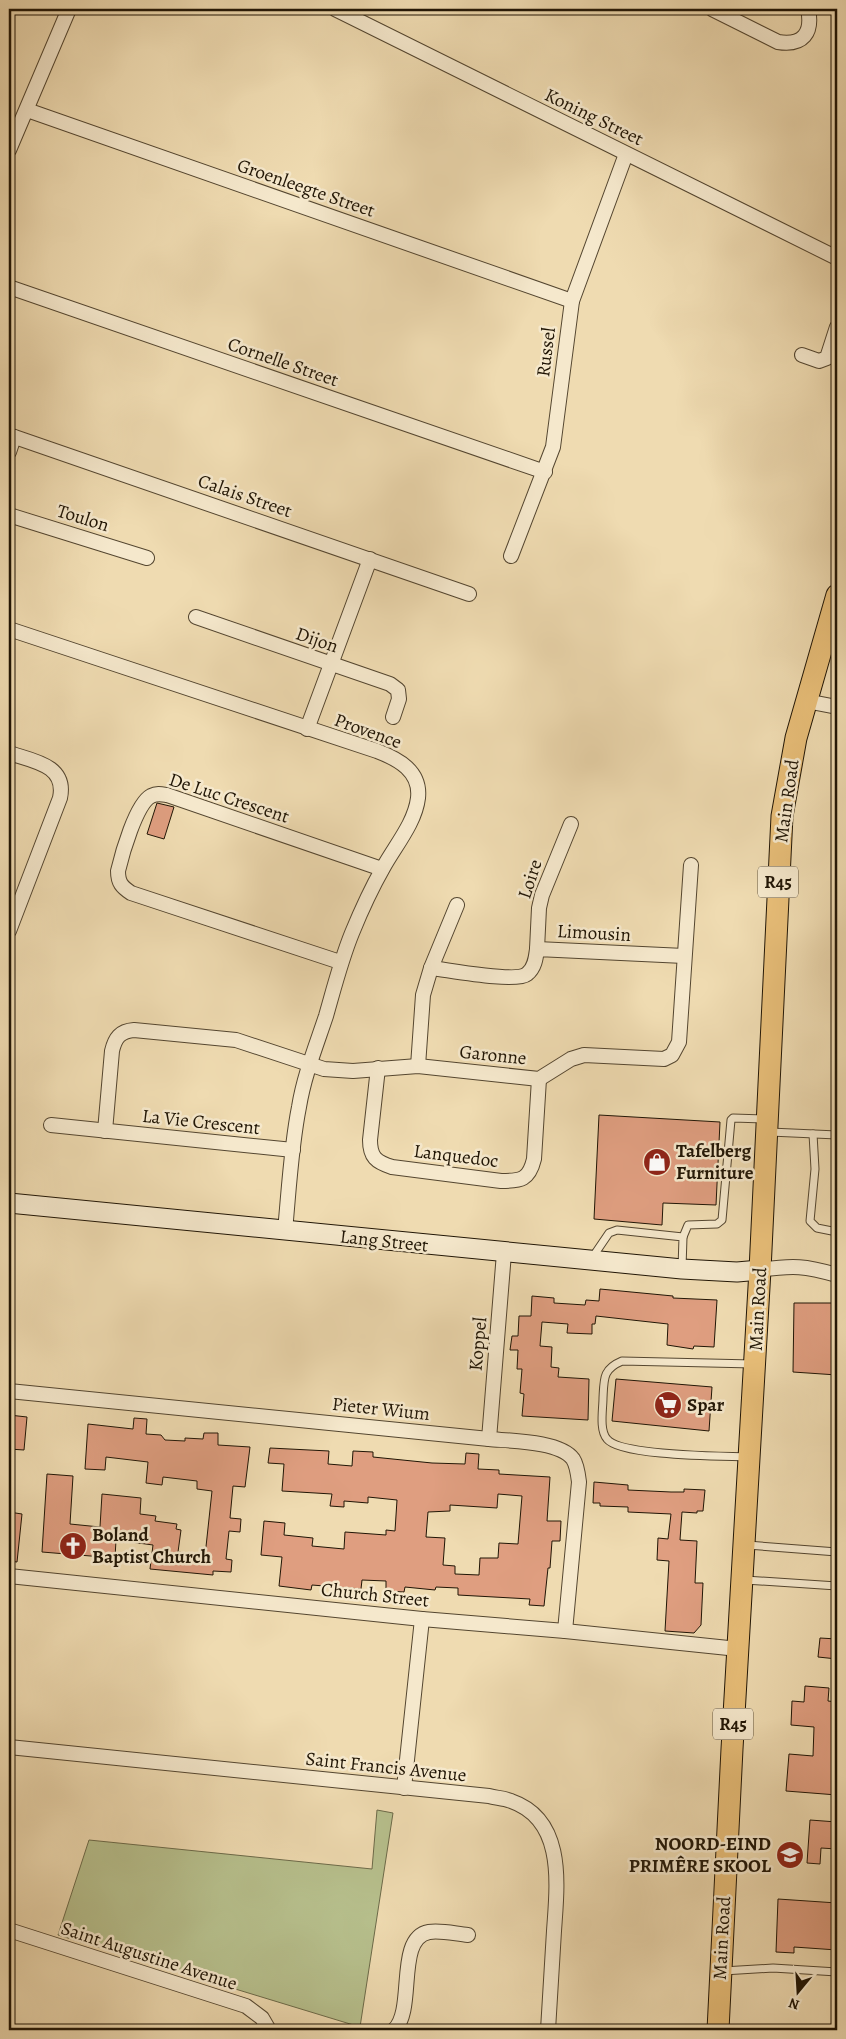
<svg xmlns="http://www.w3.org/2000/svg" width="846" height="2039" font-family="Alegreya,serif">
<rect width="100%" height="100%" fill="#efdbb1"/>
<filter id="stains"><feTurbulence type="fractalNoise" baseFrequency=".004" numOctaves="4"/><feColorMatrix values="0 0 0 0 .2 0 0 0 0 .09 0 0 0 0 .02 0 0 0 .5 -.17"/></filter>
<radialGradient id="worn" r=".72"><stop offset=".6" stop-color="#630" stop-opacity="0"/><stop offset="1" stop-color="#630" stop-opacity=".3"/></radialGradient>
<path fill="#b7c08d" stroke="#6c6a49" d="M377,1810L393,1813L360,2027L58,1935L89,1840L372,1869Z"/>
<g fill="#df9e80" stroke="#201505" fill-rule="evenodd">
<path d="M157,803L174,807L164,839L147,834Z"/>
<path d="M599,1115L720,1122L716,1205L663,1203L662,1225L594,1219Z"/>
<path d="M600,1289L673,1296V1298L717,1300L714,1347L694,1346L693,1349L667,1345L668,1324L596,1316L595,1324H592V1334L567,1333L568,1324L542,1322L540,1346L552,1347L551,1367L559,1368L558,1377L589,1379L588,1420L522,1416L524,1394L520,1393L522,1369H517L518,1350H510L512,1336H518L519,1316H531L532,1296L554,1298V1303L585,1305L586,1300L599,1301Z"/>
<path d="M794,1303H837V1375L793,1372Z"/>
<path d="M616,1379L712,1387L709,1431L612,1421Z"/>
<path d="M9,1415L27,1417L24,1450L9,1449Z"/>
<path d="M134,1418L147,1419L146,1434L161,1435L165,1440L185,1441V1438L203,1439L204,1433H218V1445L250,1447L245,1487L233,1486L230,1518L241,1519L240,1532L229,1531L226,1559L232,1560L231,1572L213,1571V1575L150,1569L153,1545L116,1540L115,1558L42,1552L47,1474L73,1476L70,1524L100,1527L102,1494L141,1498L140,1514L156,1516L155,1521L177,1524L176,1529L181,1530L178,1552L205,1556L212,1491L197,1489V1481L163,1477L162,1485L146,1483L148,1462L106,1457L105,1470L85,1469L88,1424L133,1429Z"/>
<path d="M270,1448L329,1451L328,1464L352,1466L353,1451L373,1452V1457L432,1463L465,1464L466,1453L479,1454L478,1469L499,1470V1474L550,1477L547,1521H561L560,1541H552L550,1568H548L544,1606L529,1605L530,1599L458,1595V1588L436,1587L435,1590L405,1587L404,1592L386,1591V1581L362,1580L361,1589L312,1585L311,1590L279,1586L282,1557L261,1555L264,1521L285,1523L284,1535L313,1538L312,1546L344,1549L345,1532L386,1535V1530L395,1531L397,1500L368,1497V1503L344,1501V1507L330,1506L332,1494L282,1491L284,1464L268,1463ZM498,1494L522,1496L518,1544L499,1543L498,1558H480L479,1575L455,1574V1566L443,1565L445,1538L426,1537L428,1512L450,1511V1505L497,1508Z"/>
<path d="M594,1482L628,1485V1490L671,1492H684V1489L705,1490L703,1511H697V1513L682,1512L680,1540L697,1541L695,1583H703L701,1625L694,1633L665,1631L669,1561L657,1560L658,1538L668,1539L671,1514L628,1512V1507L600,1506V1503H593Z"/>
<path d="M9,1512L22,1514L17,1562L9,1561Z"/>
<path d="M820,1638L837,1639V1659L818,1657Z"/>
<path d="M805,1686L829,1688L828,1701L837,1702V1729H835L833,1757H837V1795L786,1791L789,1754L813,1756L814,1727L791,1725L792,1701L804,1702Z"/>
<path d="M810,1820L837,1822V1849L821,1848L820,1864L807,1863Z"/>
<path d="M778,1899L837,1903V1950L794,1947V1953L776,1952Z"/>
</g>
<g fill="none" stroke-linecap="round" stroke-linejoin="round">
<g stroke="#544630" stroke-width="9">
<g id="lane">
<path d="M770,1132L837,1135"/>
<path d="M813,1134L815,1169L810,1221L817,1228L837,1232"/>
<path d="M683,1237L688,1225L717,1224L722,1220L731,1120L733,1118L764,1119"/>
<path d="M592,1258L609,1233L617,1230L683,1237L682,1268"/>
<path d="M836,1275L837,1264"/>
<path d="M746,1457C721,1456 620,1456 607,1439C599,1430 603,1409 603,1398C604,1378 603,1369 622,1361L753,1364"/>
<path d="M747,1545L837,1552"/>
<path d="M745,1580L837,1586"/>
<path d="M723,1971L773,1968L837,1972"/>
</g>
</g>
<g stroke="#544630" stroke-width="16">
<g id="street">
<path d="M335,9L837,258"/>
<path d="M712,9L778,42C803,46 813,33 808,9"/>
<path d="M27,110L572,301"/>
<path d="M9,150L69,9"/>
<path d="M9,287L545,472"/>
<path d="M802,355L819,361L827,358L837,327"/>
<path d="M9,435L469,594"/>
<path d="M9,452L14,437"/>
<path d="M9,515L147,558"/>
<path d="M511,556L553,447L572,301L626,154"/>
<path d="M196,617L390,684L398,690L399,699L393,717"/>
<path d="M9,629L377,751C398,759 421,771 418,798C415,823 395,846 383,868C371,889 361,911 352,933C341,960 334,988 326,1016C316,1046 304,1076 299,1107C291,1147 289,1189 285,1231"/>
<path d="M806,701L837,707"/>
<path d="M307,729L370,559"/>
<path d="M9,753C33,761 67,765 60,798L9,931"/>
<path d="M537,949L539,908L542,895L571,824"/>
<path d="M340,962L131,893C122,887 118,883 118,871C122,854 136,804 151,796C157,793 161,794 167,795L382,869"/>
<path d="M431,968C449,970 516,983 527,974C535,968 536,957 537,949L684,956"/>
<path d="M418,1066L423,995L431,968L457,905"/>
<path d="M378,1068L370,1140C370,1157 376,1162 392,1167L501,1181C521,1181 529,1180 534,1159L539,1079"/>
<path d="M51,1125L293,1150"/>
<path d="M105,1131L112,1051C115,1038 120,1031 134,1030L236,1040L324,1069L353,1071L418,1066L539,1079L571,1059L584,1055L664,1059L672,1055L679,1042L691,865"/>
<path d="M760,1270C794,1265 805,1266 837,1275"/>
<path d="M9,1391L489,1439C510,1441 560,1441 573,1459C577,1465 578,1474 579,1482L565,1631"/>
<path d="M489,1439L504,1253"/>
<path d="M9,1576L422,1619L565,1631L738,1649"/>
<path d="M9,1747L489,1796C496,1798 504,1798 511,1801C566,1820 557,1886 554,1931C552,1964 550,1997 548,2030"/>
<path d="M404,1788L422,1619"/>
<path d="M9,1930L246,2006L262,2018L269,2030"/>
<path d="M394,2030C416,2010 395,1938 429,1932C441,1930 456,1934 468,1935"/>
</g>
</g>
<g stroke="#201505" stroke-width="21">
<path id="secondary" d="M9,1203L682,1269L737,1272L760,1270"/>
</g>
<g stroke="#201505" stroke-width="23">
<path id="primary" d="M718,2030L732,1749L760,1270L782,816L796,738L837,595"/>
</g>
<use href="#lane" stroke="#f5e8cc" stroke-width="7"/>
<use href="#street" stroke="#f5e8cc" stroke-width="14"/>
<use href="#secondary" stroke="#f5e8cc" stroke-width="19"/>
<use href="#primary" stroke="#e8be78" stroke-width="21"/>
</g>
<defs>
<g id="shop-disc" transform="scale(1.4375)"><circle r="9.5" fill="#8f2418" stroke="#f5e8cc"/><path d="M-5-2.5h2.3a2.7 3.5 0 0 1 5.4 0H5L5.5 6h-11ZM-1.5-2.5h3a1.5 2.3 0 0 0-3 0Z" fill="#fff"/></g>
<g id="supermarket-disc" transform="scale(1.4375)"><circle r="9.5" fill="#8f2418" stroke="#f5e8cc"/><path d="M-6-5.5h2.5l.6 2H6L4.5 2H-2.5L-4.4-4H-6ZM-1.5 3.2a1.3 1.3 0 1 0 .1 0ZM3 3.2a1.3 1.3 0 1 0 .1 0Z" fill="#fff"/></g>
<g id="church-disc" transform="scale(1.4375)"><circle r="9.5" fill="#8f2418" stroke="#f5e8cc"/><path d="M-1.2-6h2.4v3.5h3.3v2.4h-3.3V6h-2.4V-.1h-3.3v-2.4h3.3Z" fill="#fff"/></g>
<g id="school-disc" transform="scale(1.4375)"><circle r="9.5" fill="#8f2418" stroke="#f5e8cc"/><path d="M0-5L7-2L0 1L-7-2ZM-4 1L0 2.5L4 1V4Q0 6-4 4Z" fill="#fff"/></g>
</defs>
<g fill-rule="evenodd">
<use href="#shop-disc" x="657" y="1162"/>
<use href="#supermarket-disc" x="668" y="1405"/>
<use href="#church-disc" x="73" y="1546"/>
<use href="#school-disc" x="790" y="1855"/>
</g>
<g text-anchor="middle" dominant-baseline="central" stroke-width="5" stroke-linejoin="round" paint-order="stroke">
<g fill="#f5e8cc" stroke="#605441" stroke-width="1">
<rect x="758" y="866.5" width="40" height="31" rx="4"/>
<rect x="713" y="1708.5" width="40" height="31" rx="4"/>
</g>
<g font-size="18" font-weight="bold" fill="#201505">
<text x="778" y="882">R45</text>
<text x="733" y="1724">R45</text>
</g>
<g font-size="19" fill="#201505" stroke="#f5e8cc">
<text transform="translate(594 117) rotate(26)">Koning Street</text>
<text transform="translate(306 188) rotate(19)">Groenleegte Street</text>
<text transform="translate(546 352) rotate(-83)">Russel</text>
<text transform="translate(283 362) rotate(19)">Cornelle Street</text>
<text transform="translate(245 496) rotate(19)">Calais Street</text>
<text transform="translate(83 518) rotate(17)">Toulon</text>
<text transform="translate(317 640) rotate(19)">Dijon</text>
<text transform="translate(368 731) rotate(20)">Provence</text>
<text transform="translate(229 798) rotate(18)">De Luc Crescent</text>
<text transform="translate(787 801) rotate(-82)">Main Road</text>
<text transform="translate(530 879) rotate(-72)">Loire</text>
<text transform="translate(594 933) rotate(3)">Limousin</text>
<text transform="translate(493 1055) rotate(6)">Garonne</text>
<text transform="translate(201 1122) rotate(6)">La Vie Crescent</text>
<text transform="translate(456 1156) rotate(7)">Lanquedoc</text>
<text transform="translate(384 1241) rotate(6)">Lang Street</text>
<text transform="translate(758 1309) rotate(-87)">Main Road</text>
<text transform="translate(478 1344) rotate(-85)">Koppel</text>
<text transform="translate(381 1409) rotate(6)">Pieter Wium</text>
<text transform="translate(375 1595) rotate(6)">Church Street</text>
<text transform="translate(386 1767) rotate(6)">Saint Francis Avenue</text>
<text transform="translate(722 1938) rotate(-87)">Main Road</text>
<text transform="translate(149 1956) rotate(18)">Saint Augustine Avenue</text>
</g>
<g font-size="19" font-weight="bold" fill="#201505" stroke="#f5e8cc" text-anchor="start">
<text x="676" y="1151">Tafelberg<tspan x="676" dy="22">Furniture</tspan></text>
<text x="687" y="1405">Spar</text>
<text x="92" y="1535">Boland<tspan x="92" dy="22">Baptist Church</tspan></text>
<text x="771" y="1844" text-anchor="end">NOORD-EIND<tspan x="771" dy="22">PRIMÊRE SKOOL</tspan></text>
</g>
</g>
<rect width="846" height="2039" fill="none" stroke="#efdbb1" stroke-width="30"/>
<rect x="10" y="10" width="826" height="2019" fill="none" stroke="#201505" stroke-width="2.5"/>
<rect x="15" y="15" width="816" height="2009" fill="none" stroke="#201505"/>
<g transform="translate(798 1992) rotate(198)" stroke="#f5e8cc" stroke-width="4" paint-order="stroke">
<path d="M0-4L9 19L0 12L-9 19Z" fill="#201505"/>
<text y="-8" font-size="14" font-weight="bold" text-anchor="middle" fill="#201505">N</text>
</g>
<rect width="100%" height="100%" filter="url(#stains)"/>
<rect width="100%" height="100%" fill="url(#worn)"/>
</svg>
